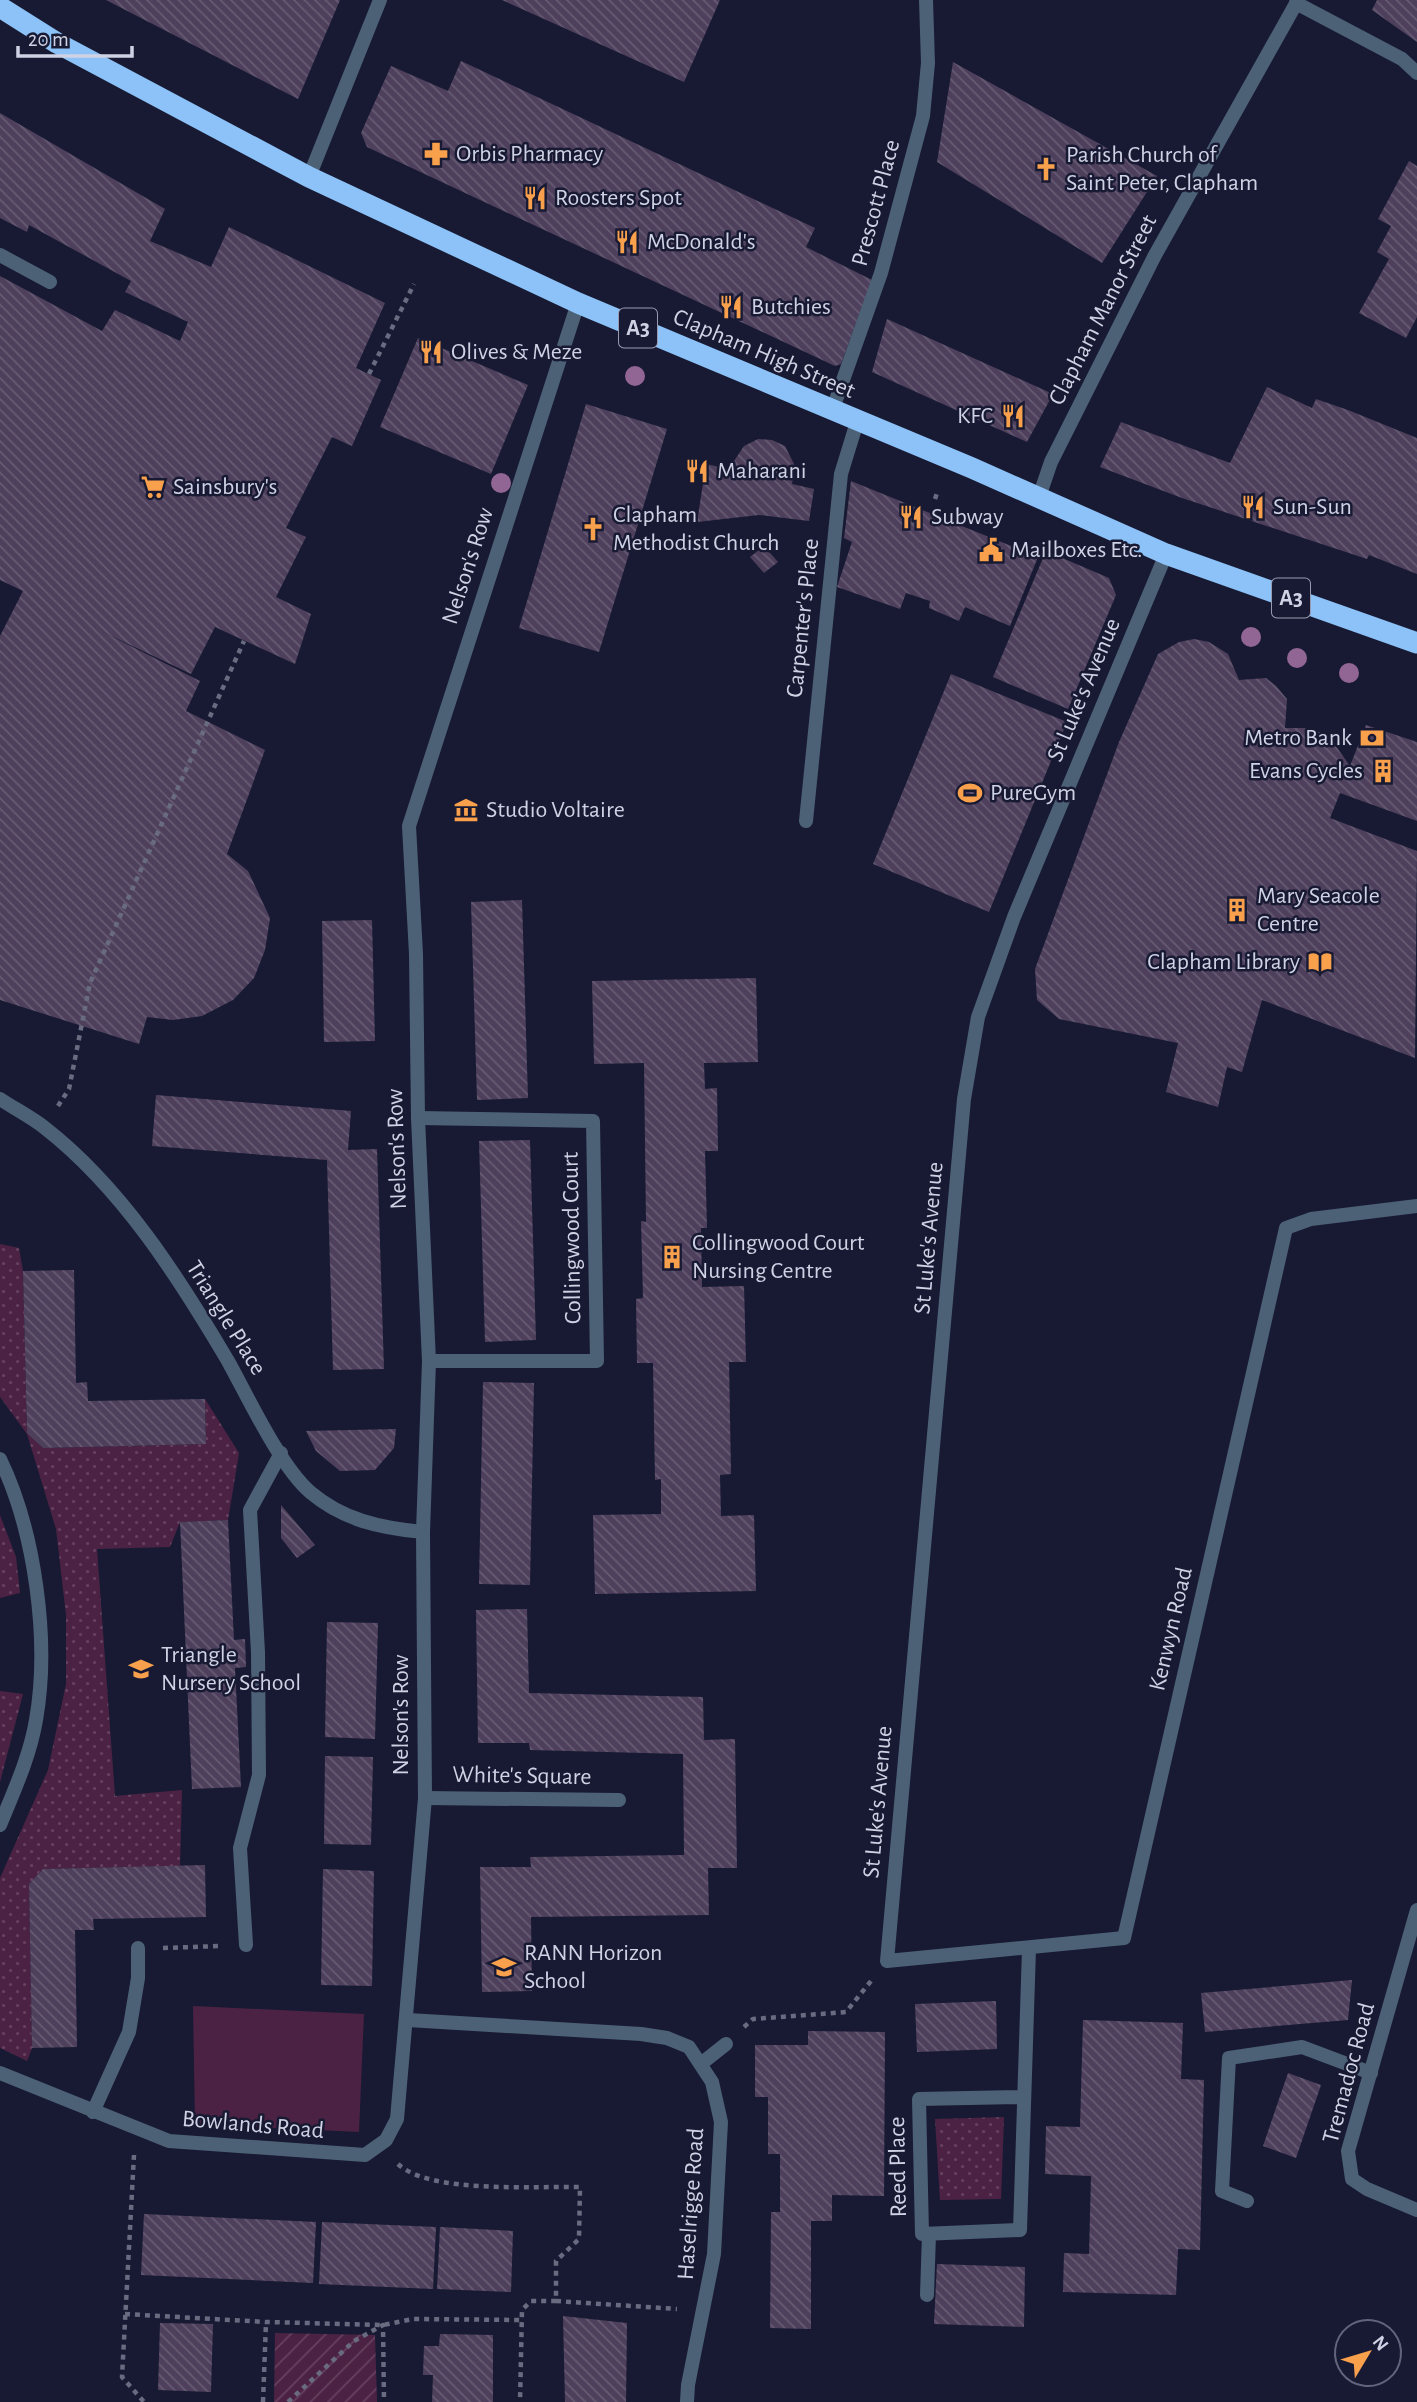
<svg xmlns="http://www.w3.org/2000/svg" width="1417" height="2402" font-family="'Alegreya Sans',sans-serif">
<defs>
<pattern id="grass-dots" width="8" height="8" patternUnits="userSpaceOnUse" patternTransform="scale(1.75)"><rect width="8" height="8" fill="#4c2244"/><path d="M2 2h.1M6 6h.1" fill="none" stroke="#65415f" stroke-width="1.8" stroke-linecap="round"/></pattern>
<pattern id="garden-furrows" width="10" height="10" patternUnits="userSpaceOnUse" patternTransform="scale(1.75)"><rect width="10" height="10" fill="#4c2244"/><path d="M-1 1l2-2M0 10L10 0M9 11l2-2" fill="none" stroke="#65415f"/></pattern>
<pattern id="building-back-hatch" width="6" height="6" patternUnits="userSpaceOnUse" patternTransform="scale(1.75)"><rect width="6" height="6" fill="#4e405c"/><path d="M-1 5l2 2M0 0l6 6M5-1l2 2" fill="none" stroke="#665b73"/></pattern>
</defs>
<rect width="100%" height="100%" fill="#181a33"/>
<g fill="url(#grass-dots)">
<path d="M0,1244L19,1248L23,1271L27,1433L43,1448L206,1444L205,1399L239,1453L228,1520L180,1522L170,1547L97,1549L115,1796L182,1790L180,1866L43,1869L29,1884L32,2048L27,2061L0,2048V1878L48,1770L66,1684V1615L56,1529L27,1434L0,1397Z"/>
<path d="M0,1515L16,1557L20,1593L0,1598Z"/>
<path d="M0,1691L23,1694L0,1782Z"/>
<path d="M1004,2117L1001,2199L940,2200L935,2119Z"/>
</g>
<path fill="#4c2244" d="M193,2006L364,2014L359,2132L195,2124Z"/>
<path fill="url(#garden-furrows)" d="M275,2333L375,2335L377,2402H274Z"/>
<g fill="url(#building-back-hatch)">
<path d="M106,0H340L298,99Z"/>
<path d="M502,0H720L684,82Z"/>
<path d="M1377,0H1417V42L1372,10Z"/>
<path d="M461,61L815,228L806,247L872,280L841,364L835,366L367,147L361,133L391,66L448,91Z"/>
<path d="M953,62L1157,176L1102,263L937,162Z"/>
<path d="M0,113L165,209L150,241L211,267L229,227L385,303L356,368L381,380L352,446L332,437L286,528L306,537L276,597L311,614L295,664L215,627L191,674L101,631L200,681L186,711L265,750L227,854L248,871L270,918L265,950L254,978L233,1000L202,1016L173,1020L147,1017L139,1044L0,1000V636L23,591L0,580V276L102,331L115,310L180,341L188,322L125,292L131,281L29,225L27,232L0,218Z"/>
<path d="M1409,161L1417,166V317L1406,338L1359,313L1389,259L1377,252L1391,226L1378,219Z"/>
<path d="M887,319L1053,394L1027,442L872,372Z"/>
<path d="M418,338L528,385L491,474L380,427Z"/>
<path d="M1267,387L1312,408L1316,399L1348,410L1417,438V574L1369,555L1367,559L1182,498L1100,467L1121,422L1230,463Z"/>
<path d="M586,404L667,429L599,652L519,628Z"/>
<path d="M758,439L772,440L785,446L795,466L792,484L814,489L809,521L759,515L697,522L706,464L733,470L734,461L744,446Z"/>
<path d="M851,481L1038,557L1010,626L965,607L959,621L929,608L930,601L906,593L900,609L837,587L852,542L844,538Z"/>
<path d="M764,546L778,562L764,573L750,557Z"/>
<path d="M1046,551L1109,578L1116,595L1068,709L993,677Z"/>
<path d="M1194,639L1209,642L1228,654L1239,680L1266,678L1276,686L1287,699L1285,728H1307L1328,735L1350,766L1366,725L1417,742V821L1340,793L1330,818L1417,851L1415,1058L1262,1000L1242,1072L1227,1067L1218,1107L1166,1092L1178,1043L1059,1019L1037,1000L1035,969L1119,742L1158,654L1179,642Z"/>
<path d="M951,674L1067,722L989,912L873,864Z"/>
<path d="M522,900L528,1098L477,1100L471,902Z"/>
<path d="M372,920L375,1041L324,1042L322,921Z"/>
<path d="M756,978L758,1062L704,1063L705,1089L717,1088L718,1151H705L707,1228H701L702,1287L744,1286L746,1362H729L731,1474L720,1475L721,1516L754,1515L756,1591L595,1594L593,1515L661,1514V1479L655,1480L653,1363H637L636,1299L643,1298L641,1221L646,1222L644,1063L594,1064L592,981Z"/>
<path d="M156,1095L351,1111L348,1150L377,1149L384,1369L333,1370L327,1160L152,1146Z"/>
<path d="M530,1140L536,1340L485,1342L479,1141Z"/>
<path d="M74,1270L76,1383L87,1382L88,1401L205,1399L206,1444L43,1448L27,1433L23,1271Z"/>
<path d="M483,1382L534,1383L530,1585L479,1584Z"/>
<path d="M396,1429L394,1448L375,1470L340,1471L316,1451L306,1431Z"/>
<path d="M281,1505L315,1545L297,1558L281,1538Z"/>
<path d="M228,1520L234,1640L245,1639L246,1667L235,1668L241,1787L192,1789L180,1522Z"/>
<path d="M527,1609L529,1693L703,1697L704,1740L735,1739L737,1868H708L709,1915L531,1917L532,1991L482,1992L480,1867H531L530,1857L684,1855L683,1754L530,1750L529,1743H478L476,1610Z"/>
<path d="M327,1622L378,1623L375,1739L325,1737Z"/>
<path d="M325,1756L373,1757L371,1845L324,1844Z"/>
<path d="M205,1865L206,1917L93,1919L94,1930H75L77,2047L32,2048L29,1884L43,1869Z"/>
<path d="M323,1869L374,1871L372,1986L321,1985Z"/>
<path d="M1352,1980L1348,2020L1205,2032L1201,1993Z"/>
<path d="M996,2001L997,2049L917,2052L915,2004Z"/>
<path d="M1083,2020L1183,2023L1181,2079L1204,2080L1200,2250L1178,2249L1176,2295L1063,2292L1064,2253L1089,2254L1091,2176L1045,2174L1046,2126L1080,2127Z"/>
<path d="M808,2031L885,2032L884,2196L832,2195V2221H811V2329L770,2328L771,2212H780V2154H768V2097H755V2045H808Z"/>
<path d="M1288,2073L1321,2085L1296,2158L1263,2146Z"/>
<path d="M144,2214L316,2222L313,2283L141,2275Z"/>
<path d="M322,2222L436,2227L433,2289L319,2284Z"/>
<path d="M440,2227L513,2231L511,2292L437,2289Z"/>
<path d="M937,2264L1025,2267L1024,2327L934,2324Z"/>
<path d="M563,2316L627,2323L626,2402H565Z"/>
<path d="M160,2323L213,2324L211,2392L158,2390Z"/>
<path d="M440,2334L493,2335V2402H432L433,2375H423L424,2346H439Z"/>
</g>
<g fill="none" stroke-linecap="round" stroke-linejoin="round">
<g stroke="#696b81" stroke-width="4.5" stroke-dasharray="5 5" stroke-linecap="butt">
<path d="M369,374L414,284"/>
<path d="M935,499L937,493"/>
<path d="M58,1106L69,1089L90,983L244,641"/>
<path d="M163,1948L221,1946"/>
<path d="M744,2027L753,2019L846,2012L871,1981"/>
<path d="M134,2155L122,2377L144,2402"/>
<path d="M398,2164C430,2194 535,2186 580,2187L579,2239L556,2261V2301H531L522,2310L520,2402"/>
<path d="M556,2301L677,2309"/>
<path d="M125,2314L266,2322L383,2325L413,2319L522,2320"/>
<path d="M263,2402L266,2322"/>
<path d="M288,2402L354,2341L383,2325L384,2402"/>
</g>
<g stroke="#4c6176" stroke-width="14">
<path d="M0,255L50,282"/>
<path d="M418,1118L593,1121L597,1361H429"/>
<path d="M702,2063L726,2044"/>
<path d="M927,2295L929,2234"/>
</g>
<g stroke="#4c6176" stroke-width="14">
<path d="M1296,3L1402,59L1417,73"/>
<path d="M309,177L380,0"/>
<path d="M832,411L881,273L923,116L928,63L926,0"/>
<path d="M1039,497L1051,462L1154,257L1298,0"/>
<path d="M1166,554L1014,917L978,1017L964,1099L887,1961L1124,1938L1286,1228L1311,1219L1417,1206"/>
<path d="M806,821L841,474L857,422"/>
<path d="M0,1099C15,1109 31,1117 45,1128C122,1188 179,1278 228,1361C248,1397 280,1466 310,1492C343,1520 380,1528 423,1532"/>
<path d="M0,1459C35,1531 50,1641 36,1720C30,1756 14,1791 0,1825"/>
<path d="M425,1798L619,1800"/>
<path d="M1417,1910L1348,2151L1352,2179L1367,2189L1417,2210"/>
<path d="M246,1945L240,1848L259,1775L258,1652L250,1510L281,1453"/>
<path d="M408,2020L641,2034L667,2038L689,2047L712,2082L721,2122L714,2254L688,2385L687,2402"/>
<path d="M0,2073L169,2141L365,2155L386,2140L397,2119L425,1798L423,1532L429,1361L418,1118L416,954L409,826L578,303"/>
<path d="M1023,2097L919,2099L922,2234L1020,2230L1029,1949"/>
<path d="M93,2112L129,2032L138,1978V1948"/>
<path d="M1247,2201L1222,2191L1229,2058L1302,2047L1371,2073"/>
</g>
<path stroke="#8cc2f7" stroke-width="21" d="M0,7L57,43L309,177L578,303L972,468L1166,554L1417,643"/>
</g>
<g fill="#926694">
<circle cx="635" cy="376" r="10"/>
<circle cx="501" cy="483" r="10"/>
<circle cx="1251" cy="637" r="10"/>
<circle cx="1297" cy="658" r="10"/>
<circle cx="1349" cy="673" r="10"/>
</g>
<defs>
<g id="pharmacy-bare" transform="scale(1.89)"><path d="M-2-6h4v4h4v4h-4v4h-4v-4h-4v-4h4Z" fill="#f9a04c" stroke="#181a33" stroke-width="2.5" paint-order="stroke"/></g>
<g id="church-bare" transform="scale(1.89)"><path d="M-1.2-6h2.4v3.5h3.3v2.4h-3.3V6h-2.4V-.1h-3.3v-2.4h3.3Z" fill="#f9a04c" stroke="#181a33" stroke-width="2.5" paint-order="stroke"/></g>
<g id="restaurant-bare" transform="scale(1.89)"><path d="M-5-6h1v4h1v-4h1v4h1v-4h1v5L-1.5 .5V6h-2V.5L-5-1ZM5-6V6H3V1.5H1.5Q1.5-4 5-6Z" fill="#f9a04c" stroke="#181a33" stroke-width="2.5" paint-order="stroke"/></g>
<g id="supermarket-bare" transform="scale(1.89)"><path d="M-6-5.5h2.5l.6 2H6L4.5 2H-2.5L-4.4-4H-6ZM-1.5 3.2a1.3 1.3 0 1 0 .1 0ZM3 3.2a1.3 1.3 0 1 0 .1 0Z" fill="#f9a04c" stroke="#181a33" stroke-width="2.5" paint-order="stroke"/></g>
<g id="civic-bare" transform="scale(1.89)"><path d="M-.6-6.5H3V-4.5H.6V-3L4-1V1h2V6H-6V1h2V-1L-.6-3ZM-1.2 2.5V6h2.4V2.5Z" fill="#f9a04c" stroke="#181a33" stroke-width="2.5" paint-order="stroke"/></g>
<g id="bank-bare" transform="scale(1.89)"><path d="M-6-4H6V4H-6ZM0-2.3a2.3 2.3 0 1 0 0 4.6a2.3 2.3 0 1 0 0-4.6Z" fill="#f9a04c" stroke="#181a33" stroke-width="2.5" paint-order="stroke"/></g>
<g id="building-bare" transform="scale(1.89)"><path d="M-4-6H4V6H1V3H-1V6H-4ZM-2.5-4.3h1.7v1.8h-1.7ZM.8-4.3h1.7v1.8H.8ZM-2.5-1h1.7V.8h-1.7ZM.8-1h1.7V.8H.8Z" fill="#f9a04c" stroke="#181a33" stroke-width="2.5" paint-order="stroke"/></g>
<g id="stadium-bare" transform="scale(1.89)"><path d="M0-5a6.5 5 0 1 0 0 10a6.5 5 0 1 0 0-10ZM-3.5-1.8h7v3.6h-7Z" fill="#f9a04c" stroke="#181a33" stroke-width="2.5" paint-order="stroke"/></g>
<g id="museum-bare" transform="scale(1.89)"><path d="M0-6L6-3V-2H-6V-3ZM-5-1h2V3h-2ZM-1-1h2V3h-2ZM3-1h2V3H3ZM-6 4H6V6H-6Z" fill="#f9a04c" stroke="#181a33" stroke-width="2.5" paint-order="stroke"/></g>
<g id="library-bare" transform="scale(1.89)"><path d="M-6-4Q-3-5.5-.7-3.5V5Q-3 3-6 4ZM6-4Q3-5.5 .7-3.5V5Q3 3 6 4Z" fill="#f9a04c" stroke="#181a33" stroke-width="2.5" paint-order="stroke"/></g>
<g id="school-bare" transform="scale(1.89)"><path d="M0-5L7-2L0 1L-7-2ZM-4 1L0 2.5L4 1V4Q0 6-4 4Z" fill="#f9a04c" stroke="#181a33" stroke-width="2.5" paint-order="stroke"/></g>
</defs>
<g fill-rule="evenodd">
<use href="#pharmacy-bare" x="436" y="154"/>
<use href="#church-bare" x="1046" y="169"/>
<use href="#restaurant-bare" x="535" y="198"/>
<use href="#restaurant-bare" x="627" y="242"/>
<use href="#restaurant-bare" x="731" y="307"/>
<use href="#restaurant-bare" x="431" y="352"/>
<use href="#restaurant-bare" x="1013" y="416"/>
<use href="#restaurant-bare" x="697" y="471"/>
<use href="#supermarket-bare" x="153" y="487"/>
<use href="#restaurant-bare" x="1253" y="507"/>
<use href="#restaurant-bare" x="911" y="517"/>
<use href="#church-bare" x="593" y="529"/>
<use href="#civic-bare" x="991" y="550"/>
<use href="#bank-bare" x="1372" y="738"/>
<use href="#building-bare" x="1383" y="771"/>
<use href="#stadium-bare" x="970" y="793"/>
<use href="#museum-bare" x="466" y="810"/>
<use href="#building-bare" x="1237" y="910"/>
<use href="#library-bare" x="1320" y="962"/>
<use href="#building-bare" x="672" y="1257"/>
<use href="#school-bare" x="141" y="1669"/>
<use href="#school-bare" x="504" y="1967"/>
</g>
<g text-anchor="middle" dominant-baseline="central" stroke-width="5" stroke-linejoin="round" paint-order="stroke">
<g fill="#181a33" stroke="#989baf" stroke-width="2">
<rect x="619" y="308.5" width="38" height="39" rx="5"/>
<rect x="1272" y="578.5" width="38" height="39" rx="5"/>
</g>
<g font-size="23" font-weight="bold" fill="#cfd2e4">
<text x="638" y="328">A3</text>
<text x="1291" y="598">A3</text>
</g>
<g font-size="24" fill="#cfd2e4" stroke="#181a33" text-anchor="start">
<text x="456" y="154">Orbis Pharmacy</text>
<text x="1066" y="155">Parish Church of<tspan x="1066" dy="28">Saint Peter, Clapham</tspan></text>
<text x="555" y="198">Roosters Spot</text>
<text x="647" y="242">McDonald's</text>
<text x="751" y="307">Butchies</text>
<text x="451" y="352">Olives &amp; Meze</text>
<text x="993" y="416" text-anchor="end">KFC</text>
<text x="717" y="471">Maharani</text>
<text x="173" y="487">Sainsbury's</text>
<text x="1273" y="507">Sun-Sun</text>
<text x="613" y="515">Clapham<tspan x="613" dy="28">Methodist Church</tspan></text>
<text x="931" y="517">Subway</text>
<text x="1011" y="550">Mailboxes Etc.</text>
<text x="1352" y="738" text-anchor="end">Metro Bank</text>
<text x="1363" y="771" text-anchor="end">Evans Cycles</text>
<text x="990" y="793">PureGym</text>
<text x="486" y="810">Studio Voltaire</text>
<text x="1257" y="896">Mary Seacole<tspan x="1257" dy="28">Centre</tspan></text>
<text x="1300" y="962" text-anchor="end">Clapham Library</text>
<text x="692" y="1243">Collingwood Court<tspan x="692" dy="28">Nursing Centre</tspan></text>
<text x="161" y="1655">Triangle<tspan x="161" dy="28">Nursery School</tspan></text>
<text x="524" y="1953">RANN Horizon<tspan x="524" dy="28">School</tspan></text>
</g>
<g font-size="24" fill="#cfd2e4" stroke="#181a33">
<text transform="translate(876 203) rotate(-75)">Prescott Place</text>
<text transform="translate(1103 310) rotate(-63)">Clapham Manor Street</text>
<text transform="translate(764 354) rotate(23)">Clapham High Street</text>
<text transform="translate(468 566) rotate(-72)">Nelson's Row</text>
<text transform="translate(803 618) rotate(-84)">Carpenter's Place</text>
<text transform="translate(1084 690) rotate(-67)">St Luke's Avenue</text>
<text transform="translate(397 1149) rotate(-92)">Nelson's Row</text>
<text transform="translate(572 1238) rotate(-91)">Collingwood Court</text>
<text transform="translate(929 1238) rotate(-85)">St Luke's Avenue</text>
<text transform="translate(226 1318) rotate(58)">Triangle Place</text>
<text transform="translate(1171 1629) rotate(-77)">Kenwyn Road</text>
<text transform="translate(401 1715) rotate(-90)">Nelson's Row</text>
<text transform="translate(522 1776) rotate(1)">White's Square</text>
<text transform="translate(878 1802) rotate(-85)">St Luke's Avenue</text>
<text transform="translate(1349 2073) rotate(-75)">Tremadoc Road</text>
<text transform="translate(253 2125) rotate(5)">Bowlands Road</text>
<text transform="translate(898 2167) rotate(-91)">Reed Place</text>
<text transform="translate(691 2204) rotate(-86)">Haselrigge Road</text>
</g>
</g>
<g transform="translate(1368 2353) rotate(52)"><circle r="33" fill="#181a33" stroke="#61647a" stroke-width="2"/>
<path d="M0-5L12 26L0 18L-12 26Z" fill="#f9a04c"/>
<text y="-10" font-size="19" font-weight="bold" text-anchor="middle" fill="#cfd2e4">N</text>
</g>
<path d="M18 46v10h114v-10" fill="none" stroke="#cfd2e4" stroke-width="3.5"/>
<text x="28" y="46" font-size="21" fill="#cfd2e4" stroke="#181a33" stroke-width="5" paint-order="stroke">20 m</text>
</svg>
